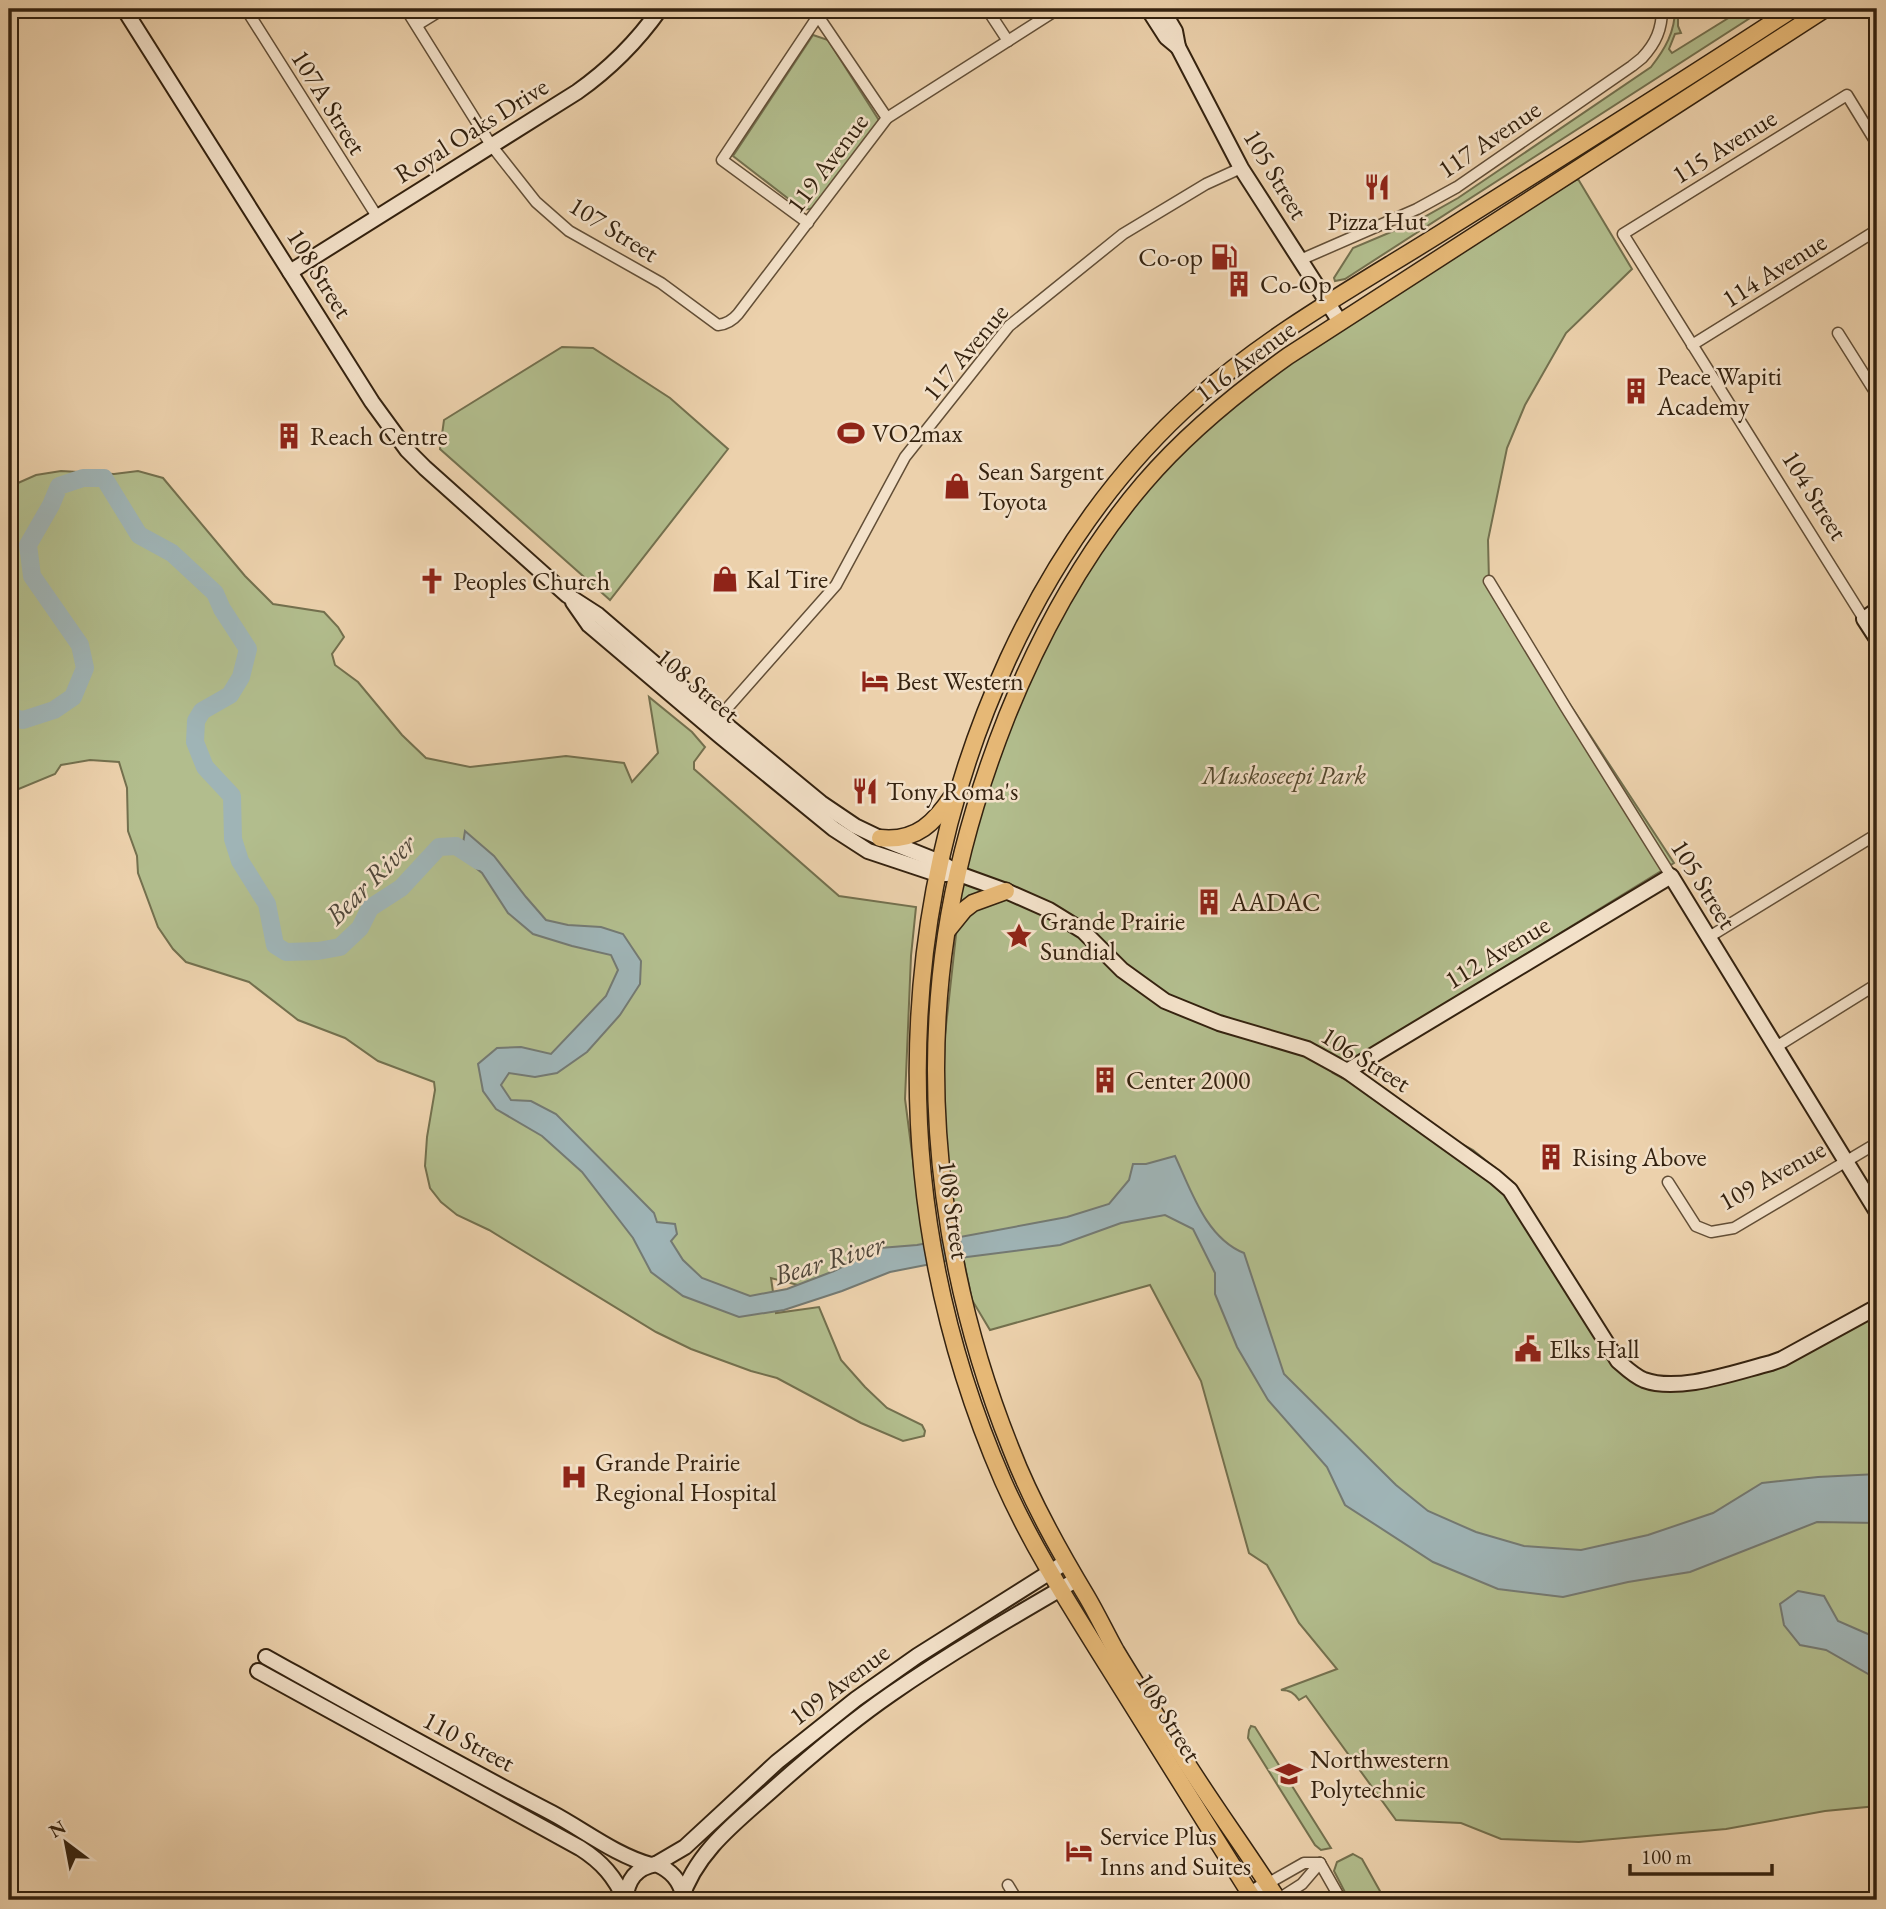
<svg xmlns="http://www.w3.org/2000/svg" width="1886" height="1909" font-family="'EB Garamond',serif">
<rect width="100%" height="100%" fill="#ecd1ac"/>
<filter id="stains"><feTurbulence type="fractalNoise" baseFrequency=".00286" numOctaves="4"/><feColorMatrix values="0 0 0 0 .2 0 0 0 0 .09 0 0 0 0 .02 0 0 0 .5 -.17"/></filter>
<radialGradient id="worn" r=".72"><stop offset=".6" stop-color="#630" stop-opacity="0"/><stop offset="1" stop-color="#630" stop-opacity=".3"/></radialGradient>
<g fill="#b2bd8d" stroke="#73704e" stroke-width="2">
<path d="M1675,9H1678V26L1681,33L1675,34L1669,49L1672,53L1743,9H1764L1345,279L1335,281L1334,278L1353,248L1417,221L1458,198L1651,67C1665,49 1675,32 1675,9Z"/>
<path d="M813,35L828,40L880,122L814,208L803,210L733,156Z"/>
<path d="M1578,179L1632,269L1566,333L1525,405L1507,448L1488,540L1489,581L1674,863L1333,1073L1473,1150L1495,1168L1556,1255L1612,1352L1656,1381L1689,1379L1794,1356L1877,1307V1806L1825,1811L1726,1829L1579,1842L1501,1839L1461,1823L1396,1820L1306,1696L1299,1700C1294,1693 1290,1690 1281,1690L1337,1669L1299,1623L1267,1565L1249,1553L1201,1381L1150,1285L990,1330L972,1300L954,1213L949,1180L943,1086L945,1035L966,844L976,805L1062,601L1170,455L1340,322Z"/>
<path d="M562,347L593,348L670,398L728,449L610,600L440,449L444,420Z"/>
<path d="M61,471L114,474L138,471L163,478L245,576L273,604L324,612L338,627L344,637L332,654L335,665L358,682L402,735L426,758L470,767L566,756L624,763L632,782L658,753L649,697L692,732L705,747L694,762V769L839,896L916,907L911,956L905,1099L915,1176L927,1255L821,1291L771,1278L776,1313L819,1307L841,1360L865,1387L887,1408L922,1425L925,1431L924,1436L903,1441L861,1423L777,1378L751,1371L691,1349L656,1332L489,1230L457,1215L441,1202L430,1188L425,1166L427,1137L435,1090L434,1082L378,1061L345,1038L298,1020L249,982L186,962L173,949L158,927L138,873L137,856L128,831L127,788L119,762L90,760L61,765L55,774L9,793V487L36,475Z"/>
<path d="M1251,1726L1255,1727L1331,1848L1321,1850L1315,1845L1248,1738L1249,1730Z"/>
<path d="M1353,1854L1362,1859L1385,1900H1349L1334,1871L1337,1862Z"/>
</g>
<g fill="#9fb4b6" stroke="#747a73" stroke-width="2">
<path d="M465,831L494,856L526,897L546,920L568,925L601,927L623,934L641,961L640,984L620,1015L587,1052L557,1073L535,1077L509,1073L501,1085L511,1100L531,1101L556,1114L654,1213L657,1222L675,1224L677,1234L671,1241L683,1260L702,1278L750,1296L787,1289L834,1271L880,1248L917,1245L1067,1217L1109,1204L1129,1180L1133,1164H1146L1175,1156C1191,1190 1206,1238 1244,1253L1284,1374L1396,1485L1428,1511L1476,1532L1524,1546L1581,1550L1648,1535L1713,1513L1762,1483L1818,1477L1877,1474V1523L1817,1522L1690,1572L1628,1582L1563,1597L1498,1589L1433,1562L1345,1505L1327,1467L1268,1400L1237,1347L1215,1294V1273L1193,1229L1165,1215L1121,1223L1060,1245L967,1257L890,1272L842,1291L784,1310L739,1317L683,1296L651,1272L633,1238L582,1172L542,1136L496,1109L483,1091L478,1064L497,1048L521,1047L551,1054L606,996L618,970L611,955L572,946L533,934L508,913L482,873L461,856Z"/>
<path d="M1798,1591L1824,1596L1838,1621L1877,1638V1679L1826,1650L1800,1645L1784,1625L1780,1604Z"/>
</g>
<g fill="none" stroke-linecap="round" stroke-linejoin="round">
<path stroke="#9fb4b6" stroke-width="18" d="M9,717L23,720L54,710L73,697L85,668L80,645L32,576L28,545L51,505L59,486L83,478H104L139,535L172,553L215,593L222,609L248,649L241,677L230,695L202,711L196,721L195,742L205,767L232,796L233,839L240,861L267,904L275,945L286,952L318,951L340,947L360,928L370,908L401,888L439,847L456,846L479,861"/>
<g stroke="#624e36" stroke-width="13">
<g id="street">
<path d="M246,9L378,218"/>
<path d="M406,9L491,145L536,202L569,231L661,283L718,325C727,324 733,320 738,314L887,118L1058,9"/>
<path d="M987,9L1008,41"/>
<path d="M417,25L443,9"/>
<path d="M808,223L722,160L818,16L887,118"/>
<path d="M1300,260L1417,209L1457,187L1632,66L1642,58C1656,43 1662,29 1662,9"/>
<path d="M1838,333L1877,395"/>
<path d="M1692,345L1877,230"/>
<path d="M1489,581L1566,708L1671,876"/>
<path d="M1864,619L1623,234L1847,95L1877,144"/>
<path d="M715,722L836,585L905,457L1009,326L1123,234L1206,184L1241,168"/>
<path d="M1709,937L1877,834"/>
<path d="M1776,1047L1877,984"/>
<path d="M1668,1182L1696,1226L1711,1232L1734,1228L1877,1143"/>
<path d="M1320,1863L1341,1900"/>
<path d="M1267,1884L1304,1863H1320"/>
<path d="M1008,1885L1017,1900"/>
<path d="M1277,1900L1302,1884L1320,1863"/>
</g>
</g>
<g stroke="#34220f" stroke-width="18">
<g id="secondary">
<path d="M124,9L372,402L407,450L425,468L567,595L598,615L718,718L821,803L855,826L880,838L940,862L959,874L1006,891L1049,910L1083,931L1122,970L1165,1001L1219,1023L1307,1049L1347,1071L1495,1177L1510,1190L1618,1361C1626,1368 1634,1376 1644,1380C1679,1393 1735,1372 1771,1363L1782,1359L1877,1307"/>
<path d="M1148,9L1166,37L1178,47"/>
<path d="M1162,9L1175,31L1178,47L1241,168L1340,322"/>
<path d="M290,272L577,92C611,68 636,43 660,9"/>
<path d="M573,602L589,625L720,736L834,829L868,851L937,874H947"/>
<path d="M1877,610L1864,619L1877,639"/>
<path d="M1347,1071L1671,876L1877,1212"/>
<path d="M266,1657C361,1710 455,1763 552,1813C584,1830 615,1855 651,1865"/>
<path d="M258,1671L580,1848C602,1862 615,1877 625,1900"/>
<path d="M656,1864L685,1847L777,1762L856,1699L917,1656L1066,1562"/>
<path d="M625,1899C628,1880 635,1868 656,1864C672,1871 679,1880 684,1896"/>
<path d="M681,1900C695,1853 736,1822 771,1791C809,1757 849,1723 891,1694C950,1653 1014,1616 1076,1580"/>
<path d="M1240,1900L1267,1884"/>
</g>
</g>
<g stroke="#34220f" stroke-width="19">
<g id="primary">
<path d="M880,838C917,842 935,822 953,795"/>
<path d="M947,931L964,910L973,903L1006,891"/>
<path d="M1254,1900C1206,1823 1157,1745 1109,1668C1071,1607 1032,1547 1003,1481C889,1218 888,921 1008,659C1053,562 1114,472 1195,400C1269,334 1358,285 1441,233C1559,159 1677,85 1793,9"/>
<path d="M1278,1900C1247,1851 1212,1804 1181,1754C1159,1720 1137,1686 1116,1651C1106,1633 1097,1614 1087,1597C1058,1549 1031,1501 1011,1449C946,1287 920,1108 946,935C957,862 980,784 1007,716C1041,632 1085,552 1144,483C1186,434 1236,393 1288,356L1825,9"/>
</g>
</g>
<use href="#street" stroke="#f3e1c9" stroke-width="10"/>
<use href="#secondary" stroke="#f3e1c9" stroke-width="14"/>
<use href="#primary" stroke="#e6b876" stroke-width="16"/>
</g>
<defs>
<g id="restaurant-bare" transform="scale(2.1)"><path d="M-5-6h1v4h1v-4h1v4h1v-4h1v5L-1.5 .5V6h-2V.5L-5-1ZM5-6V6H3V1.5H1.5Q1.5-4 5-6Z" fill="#8f2418" stroke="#f3e1c9" stroke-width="2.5" paint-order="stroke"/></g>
<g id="fuel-bare" transform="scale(2.1)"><path d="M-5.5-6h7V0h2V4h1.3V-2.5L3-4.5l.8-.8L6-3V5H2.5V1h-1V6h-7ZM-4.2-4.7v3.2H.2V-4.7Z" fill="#8f2418" stroke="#f3e1c9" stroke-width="2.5" paint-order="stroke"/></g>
<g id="building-bare" transform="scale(2.1)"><path d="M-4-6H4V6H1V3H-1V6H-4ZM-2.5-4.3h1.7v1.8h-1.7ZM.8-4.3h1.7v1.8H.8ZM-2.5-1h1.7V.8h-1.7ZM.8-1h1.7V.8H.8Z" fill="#8f2418" stroke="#f3e1c9" stroke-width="2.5" paint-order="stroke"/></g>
<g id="stadium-bare" transform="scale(2.1)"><path d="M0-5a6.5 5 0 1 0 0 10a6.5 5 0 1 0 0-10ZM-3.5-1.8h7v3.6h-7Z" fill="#8f2418" stroke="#f3e1c9" stroke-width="2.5" paint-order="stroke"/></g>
<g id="shop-bare" transform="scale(2.1)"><path d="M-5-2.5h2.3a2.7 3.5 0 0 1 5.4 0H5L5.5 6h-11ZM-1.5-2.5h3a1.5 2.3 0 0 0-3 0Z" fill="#8f2418" stroke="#f3e1c9" stroke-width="2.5" paint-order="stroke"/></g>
<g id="church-bare" transform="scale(2.1)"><path d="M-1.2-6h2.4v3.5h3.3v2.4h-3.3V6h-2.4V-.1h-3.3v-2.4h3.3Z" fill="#8f2418" stroke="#f3e1c9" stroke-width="2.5" paint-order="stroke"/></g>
<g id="hotel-bare" transform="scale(2.1)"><path d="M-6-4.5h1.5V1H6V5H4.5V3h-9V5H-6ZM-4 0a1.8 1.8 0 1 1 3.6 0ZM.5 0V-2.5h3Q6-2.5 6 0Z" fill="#8f2418" stroke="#f3e1c9" stroke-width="2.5" paint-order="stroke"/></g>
<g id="sight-bare" transform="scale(2.1)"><path d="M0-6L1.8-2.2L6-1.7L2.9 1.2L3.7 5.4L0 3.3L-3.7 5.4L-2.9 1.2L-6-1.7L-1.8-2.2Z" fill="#8f2418" stroke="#f3e1c9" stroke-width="2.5" paint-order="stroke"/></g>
<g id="civic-bare" transform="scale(2.1)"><path d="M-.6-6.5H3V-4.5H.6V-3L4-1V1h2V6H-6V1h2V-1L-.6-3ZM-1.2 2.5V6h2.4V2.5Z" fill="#8f2418" stroke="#f3e1c9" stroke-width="2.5" paint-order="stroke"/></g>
<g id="hospital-bare" transform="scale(2.1)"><path d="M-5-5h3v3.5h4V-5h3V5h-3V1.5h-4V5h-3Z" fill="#8f2418" stroke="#f3e1c9" stroke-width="2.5" paint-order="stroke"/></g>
<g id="university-bare" transform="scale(2.1)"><path d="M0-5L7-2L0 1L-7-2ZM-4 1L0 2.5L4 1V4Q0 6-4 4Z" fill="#8f2418" stroke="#f3e1c9" stroke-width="2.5" paint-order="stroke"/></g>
</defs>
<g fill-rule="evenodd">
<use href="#restaurant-bare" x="1377" y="187"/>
<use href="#fuel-bare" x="1224" y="257"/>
<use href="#building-bare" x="1239" y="284"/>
<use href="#building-bare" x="1636" y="391"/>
<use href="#stadium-bare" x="851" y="433"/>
<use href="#building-bare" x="289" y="436"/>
<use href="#shop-bare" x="957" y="486"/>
<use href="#shop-bare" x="725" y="579"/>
<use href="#church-bare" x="432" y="581"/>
<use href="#hotel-bare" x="875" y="681"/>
<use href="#restaurant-bare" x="865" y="791"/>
<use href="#building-bare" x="1209" y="902"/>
<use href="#sight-bare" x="1019" y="936"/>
<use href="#building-bare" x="1105" y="1080"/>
<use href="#building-bare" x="1551" y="1157"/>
<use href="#civic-bare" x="1528" y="1349"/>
<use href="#hospital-bare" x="574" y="1477"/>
<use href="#university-bare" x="1289" y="1774"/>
<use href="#hotel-bare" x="1079" y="1851"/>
</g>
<g text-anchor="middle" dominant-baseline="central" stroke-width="5" stroke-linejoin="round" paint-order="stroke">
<g font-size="26" fill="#34220f" stroke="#f3e1c9">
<text transform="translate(329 102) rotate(58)">107A Street</text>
<text transform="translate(471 130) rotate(-32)">Royal Oaks Drive</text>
<text transform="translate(1489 139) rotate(-34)">117 Avenue</text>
<text transform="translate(1724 146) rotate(-32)">115 Avenue</text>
<text transform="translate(827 163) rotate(-53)">119 Avenue</text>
<text transform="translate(1276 174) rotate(59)">105 Street</text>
<text transform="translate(614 229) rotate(32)">107 Street</text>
<text transform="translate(1774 270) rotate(-32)">114 Avenue</text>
<text transform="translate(320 273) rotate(58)">108 Street</text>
<text transform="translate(965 352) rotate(-50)">117 Avenue</text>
<text transform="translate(1245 361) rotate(-37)">116 Avenue</text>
<text transform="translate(1815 495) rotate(58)">104 Street</text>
<text transform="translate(698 685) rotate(40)">108 Street</text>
<text transform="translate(1704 884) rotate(58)">105 Street</text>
<text transform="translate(1497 952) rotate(-31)">112 Avenue</text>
<text transform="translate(1366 1059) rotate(32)">106 Street</text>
<text transform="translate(1772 1175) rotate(-29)">109 Avenue</text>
<text transform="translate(954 1210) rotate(82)">108 Street</text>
<text transform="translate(839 1684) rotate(-37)">109 Avenue</text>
<text transform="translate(1169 1717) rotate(58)">108 Street</text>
<text transform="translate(469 1741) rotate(28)">110 Street</text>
</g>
<g font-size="26" fill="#34220f" stroke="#f3e1c9" text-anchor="start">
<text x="1377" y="221" text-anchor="middle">Pizza Hut</text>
<text x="1203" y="257" text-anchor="end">Co-op</text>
<text x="1260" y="284">Co-Op</text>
<text x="1657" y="376">Peace Wapiti<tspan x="1657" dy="30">Academy</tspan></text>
<text x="872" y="433">VO2max</text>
<text x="310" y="436">Reach Centre</text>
<text x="978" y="471">Sean Sargent<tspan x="978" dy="30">Toyota</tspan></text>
<text x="746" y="579">Kal Tire</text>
<text x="453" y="581">Peoples Church</text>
<text x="896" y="681">Best Western</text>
<text x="886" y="791">Tony Roma's</text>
<text x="1230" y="902">AADAC</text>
<text x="1040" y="921">Grande Prairie<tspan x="1040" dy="30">Sundial</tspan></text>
<text x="1126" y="1080">Center 2000</text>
<text x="1572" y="1157">Rising Above</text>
<text x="1549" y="1349">Elks Hall</text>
<text x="595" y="1462">Grande Prairie<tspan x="595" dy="30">Regional Hospital</tspan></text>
<text x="1310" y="1759">Northwestern<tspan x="1310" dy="30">Polytechnic</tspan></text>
<text x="1100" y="1836">Service Plus<tspan x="1100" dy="30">Inns and Suites</tspan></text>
</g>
<g font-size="26" font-style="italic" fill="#54492e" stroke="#f3e1c9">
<text x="1284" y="775">Muskoseepi Park</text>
</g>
<g font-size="28" font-style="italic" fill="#4f4639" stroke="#f3e1c9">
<text transform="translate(370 879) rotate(-45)">Bear River</text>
<text transform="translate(829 1259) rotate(-17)">Bear River</text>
</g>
</g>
<rect width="1886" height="1909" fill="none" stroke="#ecd1ac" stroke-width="35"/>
<rect x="10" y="10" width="1865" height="1888" fill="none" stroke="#34220f" stroke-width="3.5"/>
<rect x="18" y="18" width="1851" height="1874" fill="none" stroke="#34220f" stroke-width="2"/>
<g transform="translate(66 1843) rotate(328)" stroke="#f3e1c9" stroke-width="5" paint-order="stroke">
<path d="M0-5L12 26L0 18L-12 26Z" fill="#34220f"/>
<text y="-10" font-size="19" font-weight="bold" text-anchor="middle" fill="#34220f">N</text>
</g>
<path d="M1630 1864v10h142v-10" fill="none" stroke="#34220f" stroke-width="3.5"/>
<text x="1641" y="1864" font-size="21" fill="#34220f" stroke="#f3e1c9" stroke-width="5" paint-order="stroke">100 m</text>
<rect width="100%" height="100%" filter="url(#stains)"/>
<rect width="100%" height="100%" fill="url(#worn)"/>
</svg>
